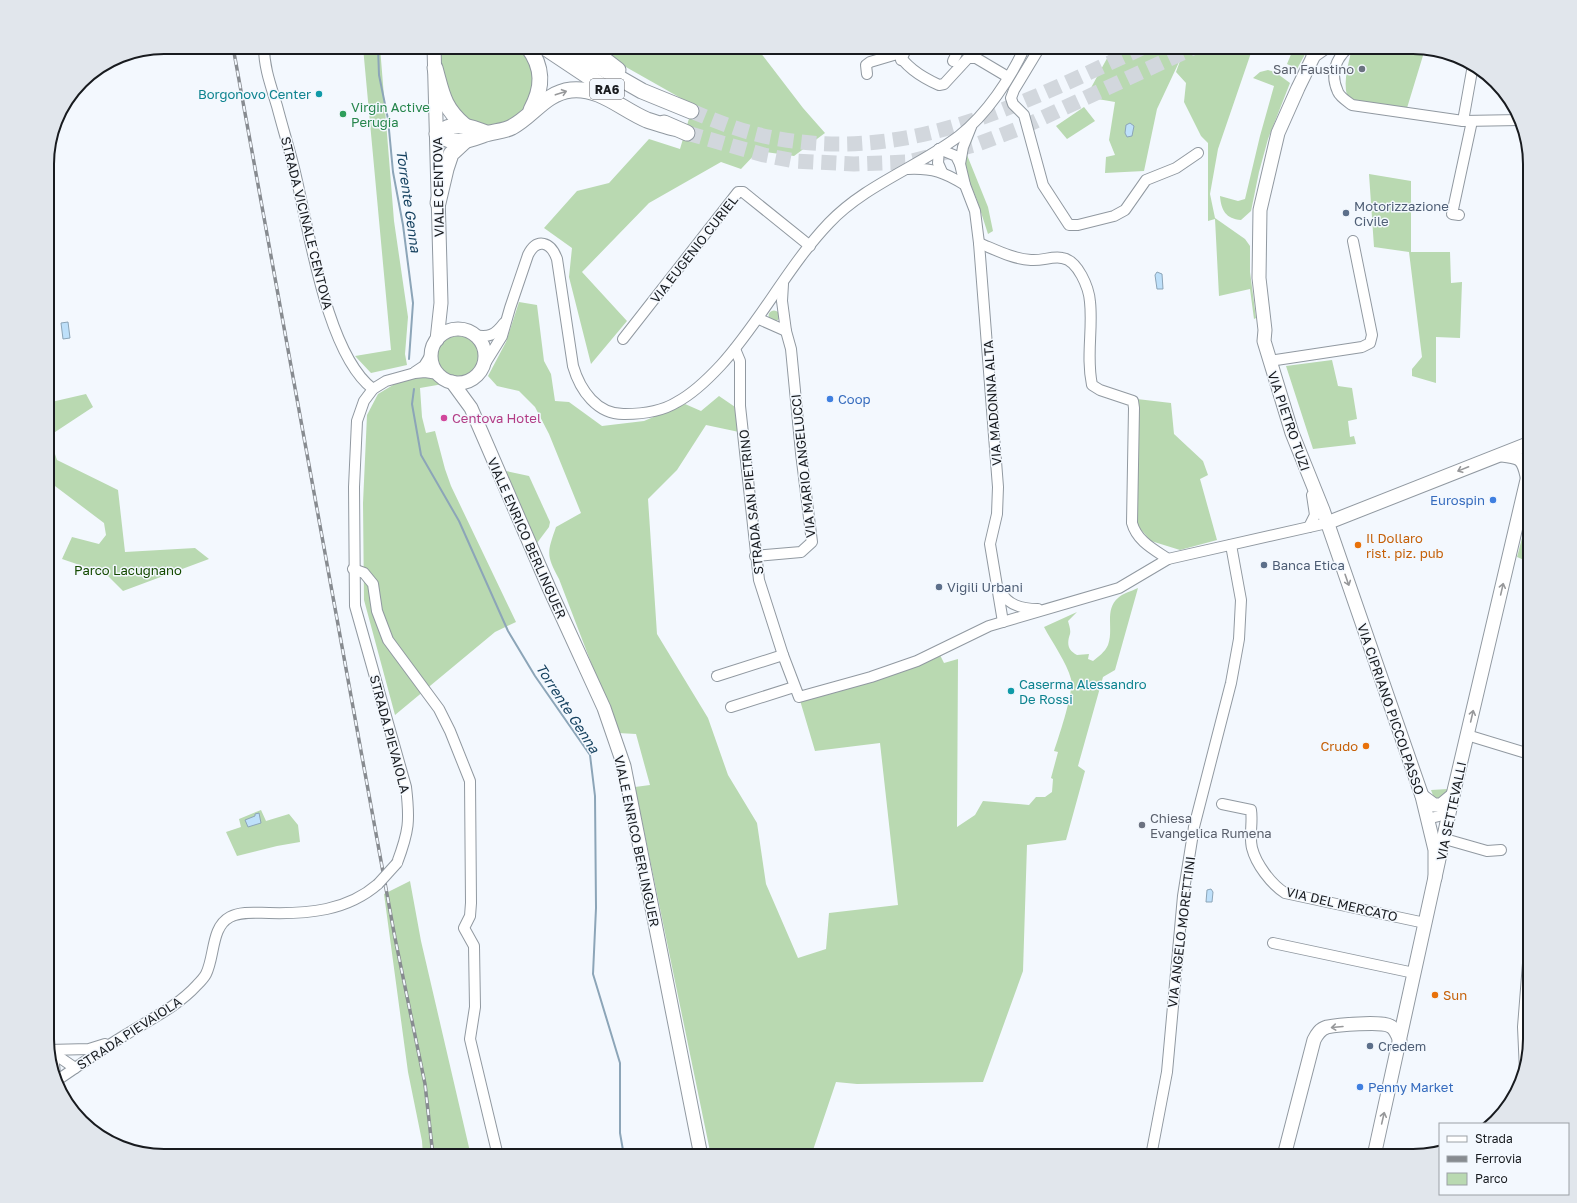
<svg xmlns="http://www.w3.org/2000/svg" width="1577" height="1203" font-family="'Golos Text',sans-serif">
<rect width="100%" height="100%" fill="#f3f8fe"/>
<g fill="#b9d9b1">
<path d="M363,47H380L394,221L408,317L405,354L407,365L371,373L355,356L391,350Z"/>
<path d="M440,47H523L537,76L522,115L502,126L480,128L451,106L442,80Z"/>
<path d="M605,47H746L760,52L803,108L825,133L794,156L758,151L741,169L721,162L649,203L582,272L627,321L591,364L569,277L572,248L544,228L577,191L609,183L649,139L680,149L693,105L610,58Z"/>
<path d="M1091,47H1182L1180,60L1157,109L1144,171L1105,173L1106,157L1115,155L1109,140L1115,102L1086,97L1111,51Z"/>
<path d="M1183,47H1253L1218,149L1210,194L1215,218L1245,239L1250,246V272L1256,318L1254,319L1250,289L1219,296L1215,219L1208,221V143L1201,136L1184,102L1186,83L1176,72L1180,61Z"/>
<path d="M1294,47H1309L1297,69L1287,64Z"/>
<path d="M1352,47H1414L1425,49L1407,108L1361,103L1347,96C1343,79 1349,63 1352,47Z"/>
<path d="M1268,70L1275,72L1290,83L1268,139L1259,172L1251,211L1241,220C1226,219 1221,210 1220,196L1238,201L1245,199L1260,136L1274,86L1253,78L1260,72Z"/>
<path d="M1084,107L1095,121L1067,139L1056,126Z"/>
<path d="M976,128L967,155L988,207L993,231L988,234L977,200L964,168L967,144Z"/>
<path d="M1369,174L1411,181V252H1450L1451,283L1462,282L1460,338L1436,337V383L1412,376V369L1422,357L1409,252L1374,247Z"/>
<path d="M519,302L537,305L544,361L551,374L555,401L569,402L602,426L644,421L685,404L701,411L719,396L738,409L739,432L706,425L677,470L648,499L657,634L708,718L728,775L757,823L766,884L798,958L826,949L829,913L898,905L880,743L815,751L799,697L924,657L940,655L944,663L958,659L957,827L975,815L983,801L1029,805L1036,797H1045L1052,792L1053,779L1051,778L1058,752L1054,751C1059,736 1074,692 1071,679C1067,663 1052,642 1044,627L1077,612L1068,621C1069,625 1071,630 1070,634C1067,643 1067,650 1077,655L1089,654L1088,659L1093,661C1098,657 1105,652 1108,645C1114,629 1104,610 1118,598C1123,593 1132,591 1138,588L1115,670L1103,677L1078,766L1085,771L1066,840L1027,845L1023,971L983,1082L857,1084L836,1082L811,1156H711L635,787L650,785L636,734L618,733L559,579C546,555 547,553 556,527L581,513L549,434L535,407L519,391L497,386L488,376L506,342Z"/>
<circle cx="774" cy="316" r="5.5"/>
<circle cx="458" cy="357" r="21"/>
<path d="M1332,360L1338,386L1352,388L1357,419L1348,421L1350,437L1354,436L1356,444L1313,449L1286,366Z"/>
<path d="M420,375L432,377L443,384L420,388L422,417L426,433L435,431L445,469L451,486L516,622L495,632L395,715L364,600L363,503L367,415L378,394L398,382Z"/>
<path d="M86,394L93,407L49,436L57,460L118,490L125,552L195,548L209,559L123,591L106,574L62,559L72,537L99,544L106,535L104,523L47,480V403Z"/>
<path d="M1137,399L1171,403L1174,434L1203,461L1208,475L1200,479L1217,540L1180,550L1151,541L1135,523Z"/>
<path d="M506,471L529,476L550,522L549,527L537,543Z"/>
<path d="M1530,508V550L1527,549L1524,560L1517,557Z"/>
<path d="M1448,789V795L1440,799L1434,798L1431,790Z"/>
<path d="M261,810L266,821L289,814L298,825L300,842L277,846L237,856L226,832L241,827L239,819Z"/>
<path d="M410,881L421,941L471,1156H423L422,1141L408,1072L384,894Z"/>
</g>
<g fill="#bee0fa" stroke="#8ca5b8">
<path d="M1130,123L1134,126L1132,136L1127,137L1125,133L1126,125Z"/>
<path d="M1157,272L1162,274L1163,289H1157L1155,275Z"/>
<path d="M68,322L70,338L63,339L61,323Z"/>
<path d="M259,813L261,823L248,827L245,820L255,816V814Z"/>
<path d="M1211,889L1213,892L1212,902H1206L1207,890Z"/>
</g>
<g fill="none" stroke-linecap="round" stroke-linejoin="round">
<g stroke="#8ca5b8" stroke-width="2">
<path d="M378,47L379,75L388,119L393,172L403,225L413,303L409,359"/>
<path d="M414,389L412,404L421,455L459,521L508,631L535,676L590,755L595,796L596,908L593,974L620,1063V1133L624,1156"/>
</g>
<g stroke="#d2d7dd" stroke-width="15" stroke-dasharray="15 8" stroke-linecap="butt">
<path d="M691,111C718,122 745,133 774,138C911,164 1024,102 1144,47"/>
<path d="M687,133L764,155L795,161L854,164L908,162L978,144L1023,127L1195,47"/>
</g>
<g stroke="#9199a1" stroke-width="12">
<g id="minor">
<path d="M264,47C264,68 271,86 277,106C282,125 288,145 293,164C308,222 325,353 373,389"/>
<path d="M893,47C905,66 919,76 939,85L944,84L968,58H976L1008,77"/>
<path d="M1040,47L1014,90L1011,98L1013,104L1024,115L1043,185L1069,225H1078L1114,216L1125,210L1146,180L1176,168L1198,153"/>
<path d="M1349,47C1335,59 1330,75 1338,92C1340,97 1348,102 1352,105L1463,121L1520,120"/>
<path d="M901,60L907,47"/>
<path d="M953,61L960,47"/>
<path d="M867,74L866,65L870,62L897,54"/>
<path d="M1463,121L1473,65"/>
<path d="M971,127L963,147L960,164L965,185L975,211L979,243L998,487L997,514L990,544L1003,622"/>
<path d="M939,149L956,156L960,164"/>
<path d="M939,149L938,163L942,172"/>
<path d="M908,169C933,168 944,172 965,185"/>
<path d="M1459,215L1452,214L1472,121"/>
<path d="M979,243C996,250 1013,259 1031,260C1042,261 1052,256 1062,258C1078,260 1089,288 1090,302C1093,329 1086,357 1092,385L1100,390L1133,401L1134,408L1132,523C1137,541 1153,549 1168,559"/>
<path d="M759,319L786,331L782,301L783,284"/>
<path d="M474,335C489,338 495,335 504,323"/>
<path d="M623,339L738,192H743L810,246"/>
<path d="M735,349L740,361V406L759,580L783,655L799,697L871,677L917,661L989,626L1119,588L1168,559L1327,523"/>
<path d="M1276,360L1362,347L1370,343L1372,335L1353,241"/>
<path d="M484,365L502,336L510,308L528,255C537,237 551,242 557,259L573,366C580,390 597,415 625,414C643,414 661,412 677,402C694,393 708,379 721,365C761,321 788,266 829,223C865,185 918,167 959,136C987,114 1010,79 1025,47"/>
<path d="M415,372L424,366L432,353"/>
<path d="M1309,527L1315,515L1312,495"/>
<path d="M755,556L801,552L812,542L801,453L791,349L786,331"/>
<path d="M353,569L364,573L373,584L377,611L388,640L439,709L450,731L470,781L471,903L470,916L464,928L474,946L475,1007L470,1039L498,1156"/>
<path d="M1000,590C1007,605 1021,609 1038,609"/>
<path d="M717,676L783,655"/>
<path d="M731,707L794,687"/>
<path d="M1467,735L1526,753L1530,757"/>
<path d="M1222,804L1251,810C1253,822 1249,836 1252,848C1256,864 1271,884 1285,893L1425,923"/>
<path d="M1427,819L1439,816L1451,809"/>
<path d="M1445,839L1487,851L1501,850"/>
<path d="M397,863C409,831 410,821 406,787L355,606L354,487L357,421L364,401L373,389L386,381L415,373L425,372L438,374"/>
<path d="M1273,943L1414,973"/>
<path d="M48,1050L89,1049L105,1044"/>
<path d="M49,1055H56L75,1068"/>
<path d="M50,1057L54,1064L55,1074"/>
<path d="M1525,1071L1523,1027L1530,938"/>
<path d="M56,1081C80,1065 103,1048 127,1034C151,1019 178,1006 197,985C200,982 204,978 206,974C215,956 211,927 230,917C241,911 257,913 269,913C308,914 347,911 378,884"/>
<path d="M1151,1156L1167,1072L1183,896L1194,827L1231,683L1239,639L1241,600L1231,545"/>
</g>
</g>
<g stroke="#9199a1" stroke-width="15">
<g id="major">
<path d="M434,47L441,303L437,340"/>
<path d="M1318,47L1298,88L1278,133L1260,210L1259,278L1265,330L1264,341L1292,433L1323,510L1422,796L1435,850V878"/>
<circle cx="458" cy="356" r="27"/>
<path d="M452,382L471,408L549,588L604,708L624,766L701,1156"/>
<path d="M1502,455C1520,457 1523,458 1527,476"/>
<path d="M1327,523L1530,443"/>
<path d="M1422,796L1434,805H1441L1453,795"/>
<path d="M1284,1156L1314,1040C1317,1034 1320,1029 1327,1027C1337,1025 1381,1021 1390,1026C1395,1028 1398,1036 1400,1041"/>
<path d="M1374,1156L1453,795L1530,467"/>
</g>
</g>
<g stroke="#9199a1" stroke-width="17">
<g id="highway">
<path d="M528,47C544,68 543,88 531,110"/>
<path d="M544,47L613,93"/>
<path d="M565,47L642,91L691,111"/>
<path d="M597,47L605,60L618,70"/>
<path d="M1314,54L1324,47"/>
<path d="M435,68C442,93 443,107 464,125"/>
<path d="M664,123L687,133"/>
<path d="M487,133C466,126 455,120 437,134C454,145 464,142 483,135C492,131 503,132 512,127C533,116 545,93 571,90C600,87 621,109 647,120C655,123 664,125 673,128"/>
<path d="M438,203L446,169L451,154L465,141"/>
</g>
</g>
<use href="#minor" stroke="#fff" stroke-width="10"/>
<use href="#major" stroke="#fff" stroke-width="13"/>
<use href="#highway" stroke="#fff" stroke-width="15"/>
<g stroke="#878b90" stroke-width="3.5">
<path id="rail" d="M233,47L395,938L425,1084L433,1156"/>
</g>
<use href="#rail" stroke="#f3f8fe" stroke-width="2" stroke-dasharray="6" stroke-linecap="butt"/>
<g stroke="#9199a1" stroke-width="12" stroke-linecap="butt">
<path id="minor-bridge" d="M378,884L397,863"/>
</g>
<use href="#minor-bridge" stroke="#fff" stroke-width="10"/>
</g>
<defs><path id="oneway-shaft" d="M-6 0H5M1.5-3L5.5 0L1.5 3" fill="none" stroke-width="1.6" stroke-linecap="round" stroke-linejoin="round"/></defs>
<g stroke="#97989a">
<use href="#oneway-shaft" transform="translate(561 93) rotate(-18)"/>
<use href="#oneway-shaft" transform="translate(1463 469) rotate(158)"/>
<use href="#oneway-shaft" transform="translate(1347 580) rotate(71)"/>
<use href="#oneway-shaft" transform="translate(1502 589) rotate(-77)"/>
<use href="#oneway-shaft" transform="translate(1472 716) rotate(-77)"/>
<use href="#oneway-shaft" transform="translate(1337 1027) rotate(175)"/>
<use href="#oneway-shaft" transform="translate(1383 1118) rotate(-77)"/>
</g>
<g fill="#6b7280" stroke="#f3f8fe" stroke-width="1.5">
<circle cx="1362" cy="69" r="4"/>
<circle cx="1142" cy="825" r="4"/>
</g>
<g fill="#0f9aa8" stroke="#f3f8fe" stroke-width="1.5">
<circle cx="319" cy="94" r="4"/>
<circle cx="1011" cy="691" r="4"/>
</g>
<circle fill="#2e9e5b" stroke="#f3f8fe" stroke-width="1.5" cx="343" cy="114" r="4"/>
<g fill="#5c6f8a" stroke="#f3f8fe" stroke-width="1.5">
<circle cx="1346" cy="213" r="4"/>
<circle cx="1264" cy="565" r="4"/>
<circle cx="939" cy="587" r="4"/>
<circle cx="1370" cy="1046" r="4"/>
</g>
<g fill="#3f7fe0" stroke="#f3f8fe" stroke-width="1.5">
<circle cx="830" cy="399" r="4"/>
<circle cx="1493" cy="500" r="4"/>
<circle cx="1360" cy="1087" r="4"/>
</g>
<circle fill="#d1479c" stroke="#f3f8fe" stroke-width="1.5" cx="444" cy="418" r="4"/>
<g fill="#e8710a" stroke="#f3f8fe" stroke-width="1.5">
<circle cx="1358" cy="545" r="4"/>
<circle cx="1366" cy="746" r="4"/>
<circle cx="1435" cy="995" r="4"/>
</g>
<g text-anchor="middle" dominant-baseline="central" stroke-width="3" stroke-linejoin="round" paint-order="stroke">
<rect fill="#f3f8fe" stroke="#5a5d62" stroke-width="1" x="590" y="79" width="34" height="20" rx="3"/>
<g font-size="12" font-weight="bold" fill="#181b1f">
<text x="607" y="89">RA6</text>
</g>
<g font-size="13" fill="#5b616d" stroke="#f3f8fe" text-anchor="end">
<text x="1354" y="69">San Faustino</text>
<text x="1150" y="818" text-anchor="start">Chiesa<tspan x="1150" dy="15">Evangelica Rumena</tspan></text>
</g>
<g font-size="13" fill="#0d838f" stroke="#f3f8fe" text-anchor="end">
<text x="311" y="94">Borgonovo Center</text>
<text x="1019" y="684" text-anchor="start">Caserma Alessandro<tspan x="1019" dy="15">De Rossi</tspan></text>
</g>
<g font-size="13" fill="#27864d" stroke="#f3f8fe" text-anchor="start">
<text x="351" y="107">Virgin Active<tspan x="351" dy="15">Perugia</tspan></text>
</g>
<g font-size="13" fill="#181b1f" stroke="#f3f8fe">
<text transform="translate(438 187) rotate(-91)">VIALE CENTOVA</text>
<text transform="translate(307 223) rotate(76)">STRADA VICINALE CENTOVA</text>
<text transform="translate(694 249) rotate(-52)">VIA EUGENIO CURIEL</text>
<text transform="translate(992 403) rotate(-94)">VIA MADONNA ALTA</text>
<text transform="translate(1289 421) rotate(71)">VIA PIETRO TUZI</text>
<text transform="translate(803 466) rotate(-96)">VIA MARIO ANGELUCCI</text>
<text transform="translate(751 502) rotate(-96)">STRADA SAN PIETRINO</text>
<text transform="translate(527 538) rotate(66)">VIALE ENRICO BERLINGUER</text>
<text transform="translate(1391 709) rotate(71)">VIA CIPRIANO PICCOLPASSO</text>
<text transform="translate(390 734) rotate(75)">STRADA PIEVAIOLA</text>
<text transform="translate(1451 811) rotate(-78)">VIA SETTEVALLI</text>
<text transform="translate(637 841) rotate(78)">VIALE ENRICO BERLINGUER</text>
<text transform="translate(1342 904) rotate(13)">VIA DEL MERCATO</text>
<text transform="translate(1181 932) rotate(-83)">VIA ANGELO MORETTINI</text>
<text transform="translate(129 1033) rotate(-33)">STRADA PIEVAIOLA</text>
</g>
<g font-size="13" fill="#4e5e75" stroke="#f3f8fe" text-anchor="start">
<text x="1354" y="206">Motorizzazione<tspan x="1354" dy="15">Civile</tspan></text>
<text x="1272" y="565">Banca Etica</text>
<text x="947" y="587">Vigili Urbani</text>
<text x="1378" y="1046">Credem</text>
</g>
<g font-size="13" fill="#366cbe" stroke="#f3f8fe" text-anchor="start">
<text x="838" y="399">Coop</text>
<text x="1485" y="500" text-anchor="end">Eurospin</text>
<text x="1368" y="1087">Penny Market</text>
</g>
<g font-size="13" fill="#b23c85" stroke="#f3f8fe" text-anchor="start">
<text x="452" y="418">Centova Hotel</text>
</g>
<g font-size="13" fill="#c56008" stroke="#f3f8fe" text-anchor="start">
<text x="1366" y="538">Il Dollaro<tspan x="1366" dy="15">rist. piz. pub</tspan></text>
<text x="1358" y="746" text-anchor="end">Crudo</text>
<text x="1443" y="995">Sun</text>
</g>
<g font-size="13" fill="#144a00" stroke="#f3f8fe">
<text x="128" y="570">Parco Lacugnano</text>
</g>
<g font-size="14" font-style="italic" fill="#164260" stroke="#f3f8fe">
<text transform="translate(409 201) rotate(82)">Torrente Genna</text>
<text transform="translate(568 708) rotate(57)">Torrente Genna</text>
</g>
</g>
<path d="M0 0H1577V1203H0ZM164 54H1413A110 110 0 0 1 1523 164V1039A110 110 0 0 1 1413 1149H164A110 110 0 0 1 54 1039V164A110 110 0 0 1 164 54Z" fill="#e1e6ec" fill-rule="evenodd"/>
<path fill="none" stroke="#181b1f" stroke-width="2" d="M164 54H1413A110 110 0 0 1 1523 164V1039A110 110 0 0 1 1413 1149H164A110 110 0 0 1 54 1039V164A110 110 0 0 1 164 54Z"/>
<rect x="1439" y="1123" width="130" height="72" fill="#f3f8fe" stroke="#9ba0a5"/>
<rect x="1447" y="1136" width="20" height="6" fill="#ffffff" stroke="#9ba0a5"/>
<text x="1475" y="1143" font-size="12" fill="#181b1f">Strada</text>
<rect x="1447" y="1156" width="20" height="6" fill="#878b90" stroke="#9ba0a5"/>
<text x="1475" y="1163" font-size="12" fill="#181b1f">Ferrovia</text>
<rect x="1447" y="1173" width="20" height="12" fill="#b9d9b1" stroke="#9ba0a5"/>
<text x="1475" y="1183" font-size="12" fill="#181b1f">Parco</text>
</svg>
